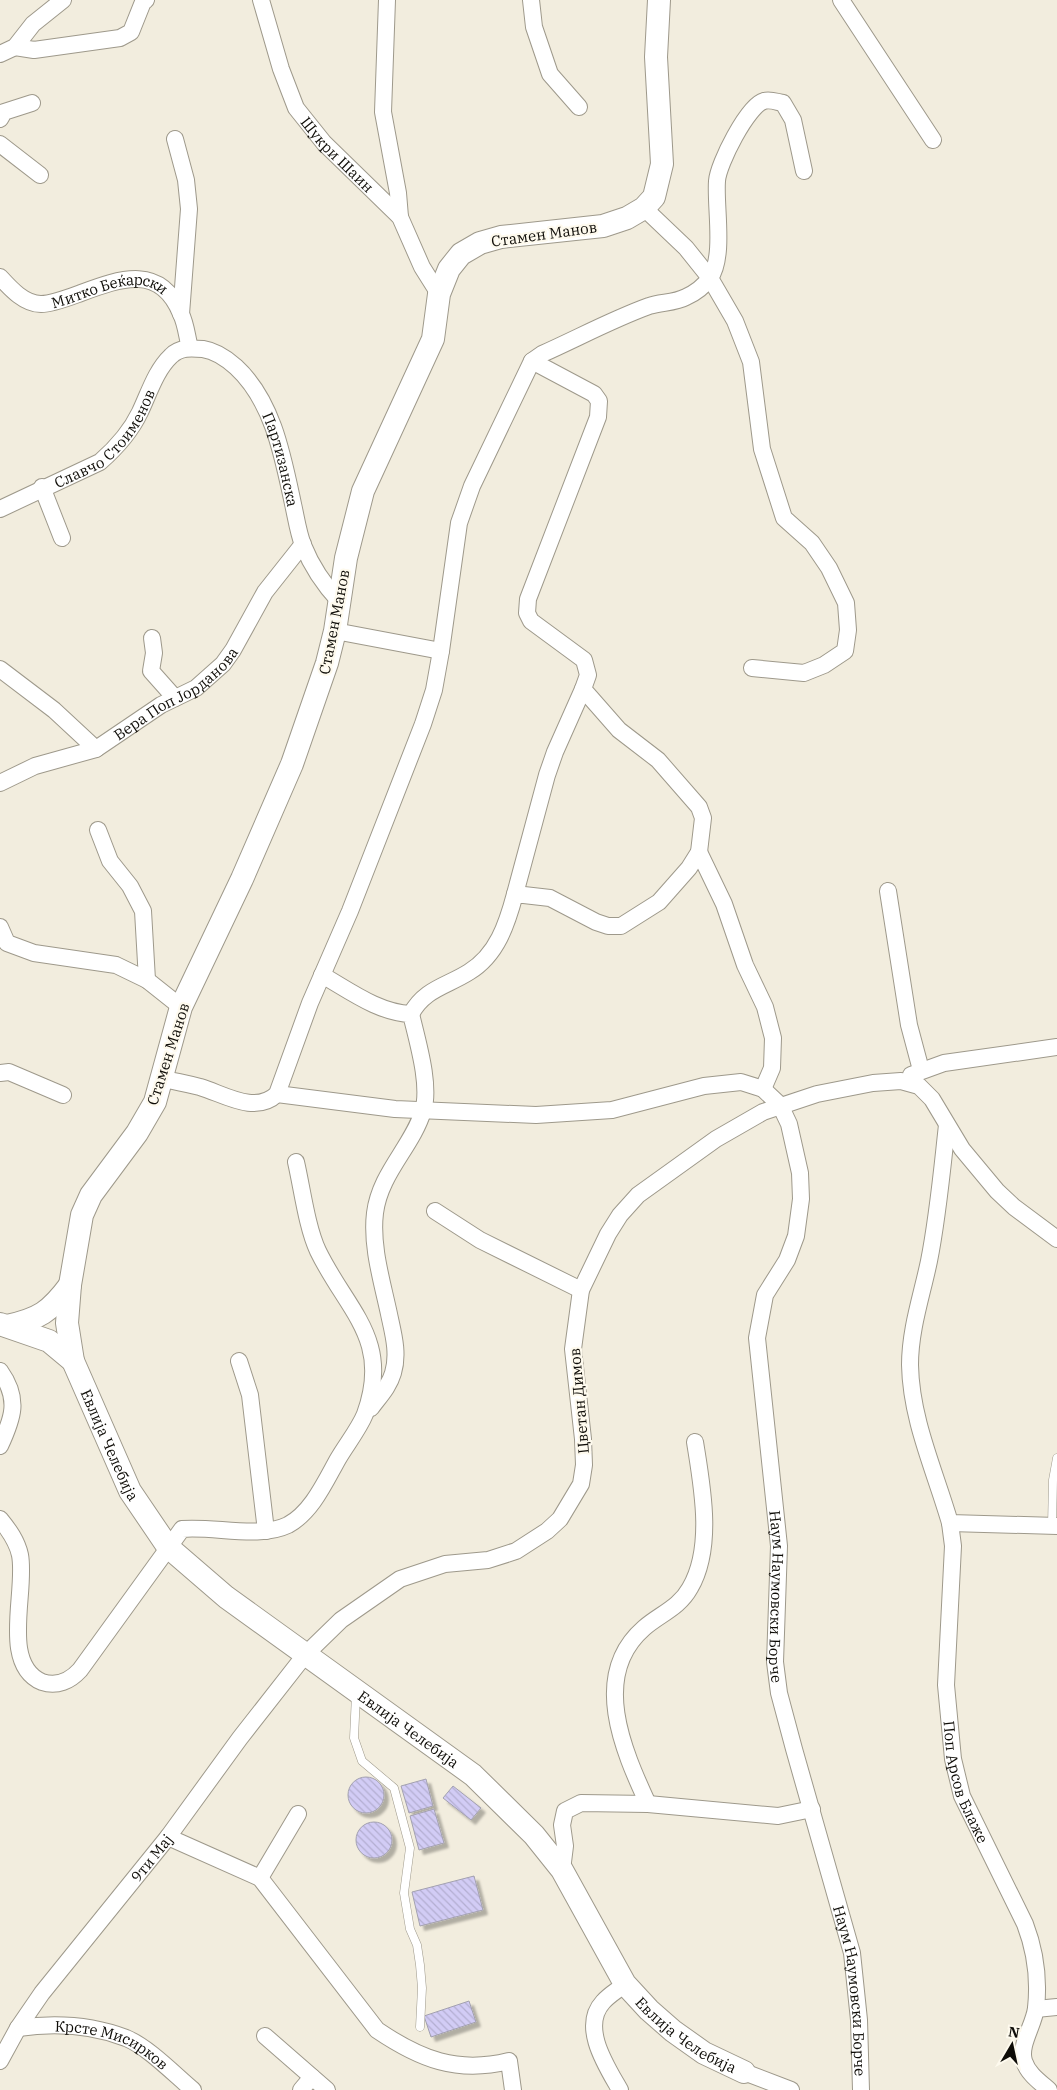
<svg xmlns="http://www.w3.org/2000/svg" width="1057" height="2090" font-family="'IBM Plex Serif',serif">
<defs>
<pattern id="building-back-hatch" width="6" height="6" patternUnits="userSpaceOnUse" patternTransform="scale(1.25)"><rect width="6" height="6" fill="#d2ccf5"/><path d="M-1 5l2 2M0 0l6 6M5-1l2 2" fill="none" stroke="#b3aed1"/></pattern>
<filter id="shadow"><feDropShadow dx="4.5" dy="4.5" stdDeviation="1" flood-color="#0004"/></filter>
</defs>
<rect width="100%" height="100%" fill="#f2edde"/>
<g fill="url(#building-back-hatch)" stroke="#a3a1af" filter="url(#shadow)">
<circle cx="366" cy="1795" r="18"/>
<path d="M426,1779L433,1806L409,1813L401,1786Z"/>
<path d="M453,1786L481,1808L471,1820L443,1798Z"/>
<path d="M434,1809L444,1843L419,1850L410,1816Z"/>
<circle cx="374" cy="1840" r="18"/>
<path d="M474,1876L483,1910L420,1926L412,1892Z"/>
<path d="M469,2001L476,2022L431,2037L424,2016Z"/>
</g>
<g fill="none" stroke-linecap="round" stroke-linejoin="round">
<g stroke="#9e998b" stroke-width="9">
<g id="lane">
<path d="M1052,1526L1053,1480L1057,1458"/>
<path d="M356,1695L354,1738L362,1761L394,1788L410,1848L404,1893L410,1929L417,1945L420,1965L422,1988L420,2027"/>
</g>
</g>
<g stroke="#9e998b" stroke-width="18">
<g id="street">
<path id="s1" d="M261,0L281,69L296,108L324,143L400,217L422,267L439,294"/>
<path d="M387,0L383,112L398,193L400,217"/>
<path d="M531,0L534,27L550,74L579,107"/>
<path d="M841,0L933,140"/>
<path d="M15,47L34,50L120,38L131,32L143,2L146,0"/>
<path d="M0,54L15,47L33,24L63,0"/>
<path d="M0,119L4,112L32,103"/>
<path d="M175,139L186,180L189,209L181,314"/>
<path d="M0,144L40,175"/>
<path d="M644,208L686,248L710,278L735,321L751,362L762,449L784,518L812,543L829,568L846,603L848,630L845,651L824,665L804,673L752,668"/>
<path id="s2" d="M0,277C10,288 24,304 41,304C53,304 70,297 81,293C121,278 161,264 181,314C186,324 187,337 190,348"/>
<path d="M42,487L62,538"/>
<path id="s3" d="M0,509L100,462C116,448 131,431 140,412C149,393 156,370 171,356C180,347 191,348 203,349C216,351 226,358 236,367C273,401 283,457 293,504C296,517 298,532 303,545C311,565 324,585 340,602"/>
<path d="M335,631L441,651"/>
<path d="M152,638L154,653L151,671L175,698"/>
<path d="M0,669L54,710L96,749"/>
<path id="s4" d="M0,783L35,766L96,749L161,705L196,688L223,664L233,650L265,592L303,544"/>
<path d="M98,830L110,861L130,886L143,911L147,980"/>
<path d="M699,852L724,904L745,965L765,1007L773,1038L772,1068L763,1089"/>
<path d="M888,891L909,1025L921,1070"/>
<path d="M515,894L547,775L555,752L583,689"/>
<path d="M0,927L7,943L34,953L116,965L147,980L181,1007"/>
<path d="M322,975C350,991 379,1013 411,1014C417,1040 431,1085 423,1111C412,1147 380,1173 375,1213C371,1246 382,1281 389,1314C393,1333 399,1353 393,1373C389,1387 379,1397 371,1408"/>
<path d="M411,1014C424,989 447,986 469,972C497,955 507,924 515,894L550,898L596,922L608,926H621L659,902L689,868L699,852L703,818L699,807L658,760L619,730L583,689L588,675L584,660L531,621L527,613L528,599L598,417L599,401L594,394L532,361"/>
<path d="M0,1073L9,1072L63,1095"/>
<path d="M911,1075L944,1063L1057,1047"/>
<path d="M162,1079C175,1081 188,1084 200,1087C224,1094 255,1115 277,1094L310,1003L350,911L423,724L434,690L441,651L459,523L472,486L532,361L542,354C578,338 613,319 649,306C661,302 675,303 686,297C695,293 704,286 710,278C725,256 715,207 717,181C718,164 748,105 764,101C770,99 777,102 783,103L793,120L804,171"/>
<path id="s5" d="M277,1094L395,1109L536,1115L612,1110L704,1086L741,1082L763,1089L780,1105L789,1124L800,1173L801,1199L796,1236L787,1260L765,1295L757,1338L779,1546L775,1662L779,1693L794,1749L852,1953L859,2020L861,2090"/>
<path d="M947,1125C942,1170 938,1216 929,1261C922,1295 910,1329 910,1365C911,1420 935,1471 950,1523L1057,1526"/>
<path d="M435,1211L480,1240L581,1290"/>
<path d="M239,1361L250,1395L266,1531"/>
<path d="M0,1371C20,1399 13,1418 0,1446"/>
<path d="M0,1519C9,1530 17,1541 20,1555C27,1591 0,1664 42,1682C57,1687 70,1681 80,1670L182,1529C215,1526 259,1539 288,1525C312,1512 325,1482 338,1459C346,1445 359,1429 365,1414C392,1339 347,1311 318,1251C307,1228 302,1188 296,1162"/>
<path id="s6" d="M950,1523L953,1546L946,1685L953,1759L962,1796L1025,1924C1035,1950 1039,1980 1036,2008C1034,2025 1019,2045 1024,2061C1028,2074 1040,2082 1049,2090"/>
<path d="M648,1804C623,1750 590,1675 644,1628C660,1614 679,1608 690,1588C714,1547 702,1486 695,1442"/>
<path d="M168,1837L260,1878L377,2030C420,2059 457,2074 509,2061L513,2090"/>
<path d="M562,1870L565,1846L562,1825L565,1811L581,1803L648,1804L778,1816L812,1809"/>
<path d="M260,1878L298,1814"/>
<path d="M1036,2009L1057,2007"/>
<path id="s7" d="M18,2028C53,2023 92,2025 126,2038C148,2047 174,2074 193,2090"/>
<path d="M265,2036L327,2090"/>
<path id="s8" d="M0,2061L18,2028L42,1993L168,1837L240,1738L305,1655L341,1620L400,1579L445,1564L488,1560L516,1551L547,1531L560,1519L581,1484L584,1465L583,1439L573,1349L581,1290L608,1234L620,1215L638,1195L716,1139L763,1112L817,1094L873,1083L901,1081L919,1086L932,1099L962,1149L997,1191L1014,1207L1057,1239"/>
<path d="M744,2072L791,2090"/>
<path d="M301,2090L312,2077"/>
<path d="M620,2090C607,2067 580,2027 603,2002C609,1995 618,1990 625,1984"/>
</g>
</g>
<g stroke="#9e998b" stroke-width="24">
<g id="secondary">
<path id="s9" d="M659,0L656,57L662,164L654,197L644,208L627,218L603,226L501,237L480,243L461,254L449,269L439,294L433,339L363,491L346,558L335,631L327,663L292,764L242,879L181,1007L155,1102L137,1133L91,1195L82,1215L70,1285L67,1323L73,1361L130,1491L168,1547L226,1597L473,1775L534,1835L562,1870L625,1984L649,2010L673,2031L704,2053L744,2072"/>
<path d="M0,1324L49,1341L73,1361"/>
<path d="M7,1326C39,1319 50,1312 70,1285"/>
</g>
</g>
<use href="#lane" stroke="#fff" stroke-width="8"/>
<use href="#street" stroke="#fff" stroke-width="16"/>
<use href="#secondary" stroke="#fff" stroke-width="22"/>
</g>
<g text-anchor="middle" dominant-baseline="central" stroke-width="4.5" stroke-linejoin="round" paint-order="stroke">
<g font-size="15" fill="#0e0c07" stroke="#fefaee">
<text stroke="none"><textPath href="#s1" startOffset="176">Шукри Шаин</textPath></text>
<text transform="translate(544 234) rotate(-8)">Стамен Манов</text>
<text stroke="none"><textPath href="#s2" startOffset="122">Митко Беќарски</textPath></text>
<text stroke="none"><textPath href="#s3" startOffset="130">Славчо Стоименов</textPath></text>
<text stroke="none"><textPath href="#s3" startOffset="416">Партизанска</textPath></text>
<text transform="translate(334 622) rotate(-79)">Стамен Манов</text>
<text stroke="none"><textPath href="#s4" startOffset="200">Вера Поп Јорданова</textPath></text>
<text transform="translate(168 1054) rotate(-72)">Стамен Манов</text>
<text transform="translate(579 1401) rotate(-95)">Цветан Димов</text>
<text stroke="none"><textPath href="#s9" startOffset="1686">Евлија Челебија</textPath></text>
<text stroke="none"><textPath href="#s5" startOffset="1020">Наум Наумовски Борче</textPath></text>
<text stroke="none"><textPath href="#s9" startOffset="2106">Евлија Челебија</textPath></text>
<text stroke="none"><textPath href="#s6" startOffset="262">Поп Арсов Блаже</textPath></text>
<text stroke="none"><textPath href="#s8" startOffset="254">9ти Мај</textPath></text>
<text stroke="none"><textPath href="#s5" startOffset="1424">Наум Наумовски Борче</textPath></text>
<text stroke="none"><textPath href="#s9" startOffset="2526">Евлија Челебија</textPath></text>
<text stroke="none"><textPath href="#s7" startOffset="98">Крсте Мисирков</textPath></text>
</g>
</g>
<g transform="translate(1012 2045) rotate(9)" stroke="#fefaee" stroke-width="4" paint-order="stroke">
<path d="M0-4L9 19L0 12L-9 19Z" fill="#0e0c07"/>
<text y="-8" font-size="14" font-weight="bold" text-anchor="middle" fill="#0e0c07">N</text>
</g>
</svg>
